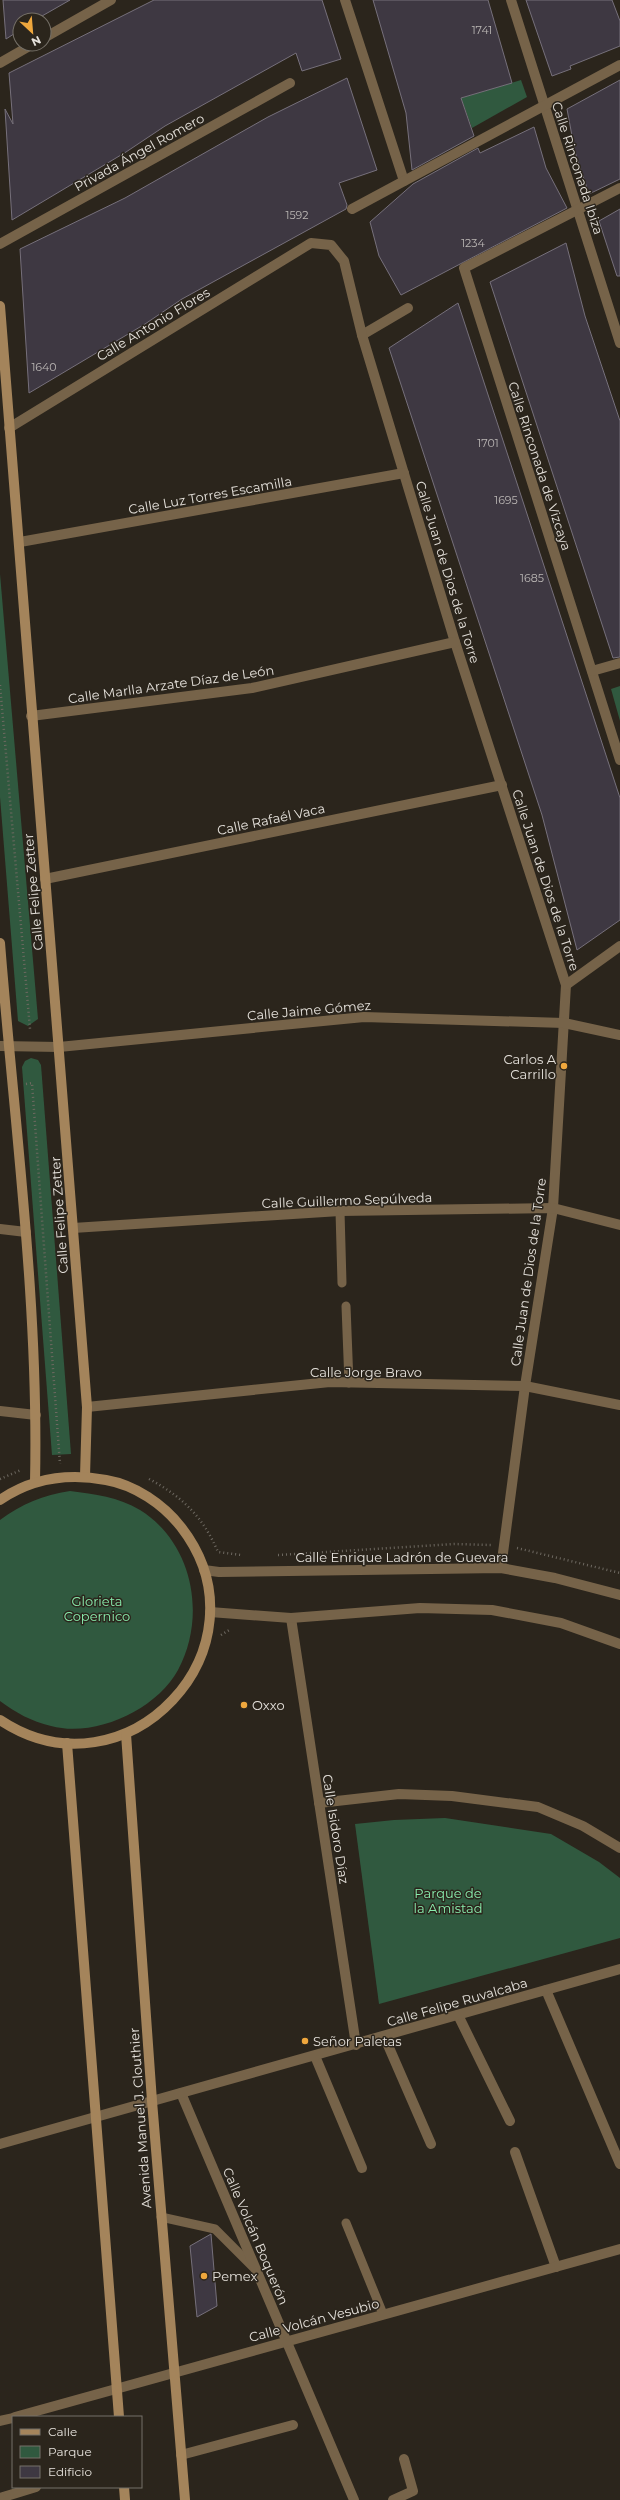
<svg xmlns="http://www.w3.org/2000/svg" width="620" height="2500" font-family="Montserrat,sans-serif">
<rect width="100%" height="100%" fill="#2b251c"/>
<g fill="#30593f">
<path d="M521,80L527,97L472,128L461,98Z"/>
<path d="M0,574L38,1019L28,1026L18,1021L0,797Z"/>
<path d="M620,686V721L611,689Z"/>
<path d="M31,1058L38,1060L41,1065L71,1454L52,1455L22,1067L25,1061Z"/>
<path d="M70,1491C95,1494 118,1497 140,1510C193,1543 207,1616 178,1670C156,1710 95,1738 51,1726C31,1721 16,1713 0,1701V1520C22,1504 43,1495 70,1491Z"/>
<path d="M445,1818L551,1834L599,1862L620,1878V1938L379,2004L355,1824L394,1820Z"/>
</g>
<g fill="#3e3842" stroke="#76707b">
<path d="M3,0H70L35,20H20V30L6,39Z"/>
<path d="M154,0H322L341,59L302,71L296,53L165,126L126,152L12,220L5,109L13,124L9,73Z"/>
<path d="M373,0H488L512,83L461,98L474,136L412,170L406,113Z"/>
<path d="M526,0H612L620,21V46L570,66L571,69L552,76Z"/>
<path d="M347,78L377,170L339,183L347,205L346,209L182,299L145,324L29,393L20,249L125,198L268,117Z"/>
<path d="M620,80V179L589,194L575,152L567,109Z"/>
<path d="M534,127L546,168L567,208L401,295L379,256L370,222L413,184L478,148L480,153Z"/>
<path d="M620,209V276H617L599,221Z"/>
<path d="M566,243L585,316L620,421V657L613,658L490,282Z"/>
<path d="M458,303L620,798V920L577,950L542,815L389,348Z"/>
<path d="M211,2234L217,2306L197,2317L190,2246Z"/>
</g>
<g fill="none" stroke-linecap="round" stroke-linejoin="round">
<g stroke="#6e6961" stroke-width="2.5" stroke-dasharray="1 3" stroke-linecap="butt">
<path d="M0,685L30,1029"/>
<path d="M26,1084L32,1083L60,1464"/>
<path d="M0,1479L21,1470"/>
<path d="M149,1479C183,1497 203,1517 218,1552L241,1555"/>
<path d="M517,1548L620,1573"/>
<path d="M278,1555L454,1544L491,1545"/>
<path d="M221,1635L231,1629"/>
</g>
<g stroke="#766349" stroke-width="9">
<path d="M340,1211L342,1283"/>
<path d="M346,1306L349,1383"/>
<path d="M161,2217L215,2229L255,2269"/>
<path d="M346,2223L383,2314"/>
</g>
<g stroke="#766349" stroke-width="10">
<path d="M345,0L404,181"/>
<path d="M511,0L620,343"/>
<path d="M44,38L111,0"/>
<path d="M0,63L33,44"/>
<path d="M620,188L464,268L620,760"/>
<path d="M352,209L620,65"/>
<path d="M0,244L290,83"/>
<path d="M362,335L408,308"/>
<path d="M9,428L311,243L331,245L344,261L362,335L455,642L566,985L553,1208L525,1386L501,1568"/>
<path d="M20,542L404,473"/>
<path d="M592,671L620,663"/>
<path d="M31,716L252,688L455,642"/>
<path d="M45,879L502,785"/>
<path d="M566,985L620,946"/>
<path d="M0,1046L59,1047L364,1017L564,1023L620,1035"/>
<path d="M73,1228L340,1211L553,1208L620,1225"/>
<path d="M0,1229L26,1232"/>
<path d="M87,1407L330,1382L525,1386L620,1405"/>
<path d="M0,1411L36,1415"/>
<path d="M291,1618L356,2045"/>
<path d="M319,1803L399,1794L452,1796L538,1807L583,1826L620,1848"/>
<path d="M546,1990L620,2164"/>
<path d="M458,2015L510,2121"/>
<path d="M384,2036L431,2144"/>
<path d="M315,2056L362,2168"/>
<path d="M181,2093L354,2500"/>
<path d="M0,2144L620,1969"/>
<path d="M515,2152L556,2267"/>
<path d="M15,2417L620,2249"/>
<path d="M0,2421L13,2418"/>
<path d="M181,2455L293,2425"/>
<path d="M0,2498L36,2487"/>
<path d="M393,2500L413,2491L404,2459"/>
</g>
<g stroke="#766349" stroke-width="10">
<path d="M204,1570L219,1572L501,1568L555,1578L620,1595"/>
<path d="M210,1612L291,1618L420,1608L492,1610L561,1623L620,1644"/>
</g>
<g stroke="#a4845b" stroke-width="10">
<path d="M0,306L87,1407L85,1476"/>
<path d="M0,943C14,1122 39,1302 35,1482"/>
<path d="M0,1500C32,1478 68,1473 106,1480C135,1485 163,1504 181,1527C274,1647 126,1804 0,1720"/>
<path d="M126,1734L152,2101L185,2500"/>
<path d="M67,1743L119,2417"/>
<path d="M124,2487L125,2500"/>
</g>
</g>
<g fill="#efa73d" stroke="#2b251c" stroke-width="1.5">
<circle cx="564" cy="1066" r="4"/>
<circle cx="244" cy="1705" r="4"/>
<circle cx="305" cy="2041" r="4"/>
<circle cx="204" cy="2276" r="4"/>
</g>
<g text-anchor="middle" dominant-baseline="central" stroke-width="3" stroke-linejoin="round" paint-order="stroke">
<g font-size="11" fill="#bbb7b5">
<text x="482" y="30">1741</text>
<text x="297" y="215">1592</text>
<text x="473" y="243">1234</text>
<text x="44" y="367">1640</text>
<text x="488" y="443">1701</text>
<text x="506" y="500">1695</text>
<text x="532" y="578">1685</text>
</g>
<g font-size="13" fill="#e5e1db" stroke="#2b251c">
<text transform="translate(139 152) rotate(-29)">Privada Ángel Romero</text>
<text transform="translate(578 168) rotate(72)">Calle Rinconada Ibiza</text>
<text transform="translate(153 324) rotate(-31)">Calle Antonio Flores</text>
<text transform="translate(540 466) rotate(72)">Calle Rinconada de Vizcaya</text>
<text transform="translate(210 495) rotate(-10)">Calle Luz Torres Escamilla</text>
<text transform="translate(448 572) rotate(73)">Calle Juan de Dios de la Torre</text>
<text transform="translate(171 684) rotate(-8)">Calle Marlla Arzate Díaz de León</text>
<text transform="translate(271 819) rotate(-12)">Calle Rafaél Vaca</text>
<text transform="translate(546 880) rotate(72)">Calle Juan de Dios de la Torre</text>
<text transform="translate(33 892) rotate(-95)">Calle Felipe Zetter</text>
<text transform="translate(309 1010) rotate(-5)">Calle Jaime Gómez</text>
<text transform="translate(347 1200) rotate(-2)">Calle Guillermo Sepúlveda</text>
<text transform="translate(59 1215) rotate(-94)">Calle Felipe Zetter</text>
<text transform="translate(528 1272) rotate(-82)">Calle Juan de Dios de la Torre</text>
<text x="366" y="1372">Calle Jorge Bravo</text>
<text x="402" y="1557">Calle Enrique Ladrón de Guevara</text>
<text transform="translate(336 1829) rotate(81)">Calle Isidoro Díaz</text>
<text transform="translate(457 2002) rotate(-16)">Calle Felipe Ruvalcaba</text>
<text transform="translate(140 2118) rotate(-94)">Avenida Manuel J. Clouthier</text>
<text transform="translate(256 2236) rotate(67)">Calle Volcán Boquerón</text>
<text transform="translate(314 2320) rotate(-15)">Calle Volcán Vesubio</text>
</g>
<g font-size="13" fill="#e5e1db" stroke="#2b251c" text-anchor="start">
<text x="556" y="1059" text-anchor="end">Carlos A<tspan x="556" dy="15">Carrillo</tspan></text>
<text x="252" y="1705">Oxxo</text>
<text x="313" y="2041">Señor Paletas</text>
<text x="212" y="2276">Pemex</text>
</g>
<g font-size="13" fill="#89eeae" stroke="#2b251c">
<text x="97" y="1601">Glorieta<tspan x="97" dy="15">Copernico</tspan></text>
<text x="448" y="1893">Parque de<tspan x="448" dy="15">la Amistad</tspan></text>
</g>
</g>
<rect x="12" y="2416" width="130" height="72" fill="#2b251c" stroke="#757068"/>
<rect x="20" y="2429" width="20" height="6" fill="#a4845b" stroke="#757068"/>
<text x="48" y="2436" font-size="12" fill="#e5e1db">Calle</text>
<rect x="20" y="2446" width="20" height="12" fill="#30593f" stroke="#757068"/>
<text x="48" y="2456" font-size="12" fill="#e5e1db">Parque</text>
<rect x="20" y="2466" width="20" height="12" fill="#3e3842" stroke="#757068"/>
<text x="48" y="2476" font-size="12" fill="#e5e1db">Edificio</text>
<g transform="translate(32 32) rotate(154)"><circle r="19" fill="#2b251c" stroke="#757068"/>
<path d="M0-3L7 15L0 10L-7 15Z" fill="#efa73d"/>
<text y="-6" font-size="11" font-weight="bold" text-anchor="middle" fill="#e5e1db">N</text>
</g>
</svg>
